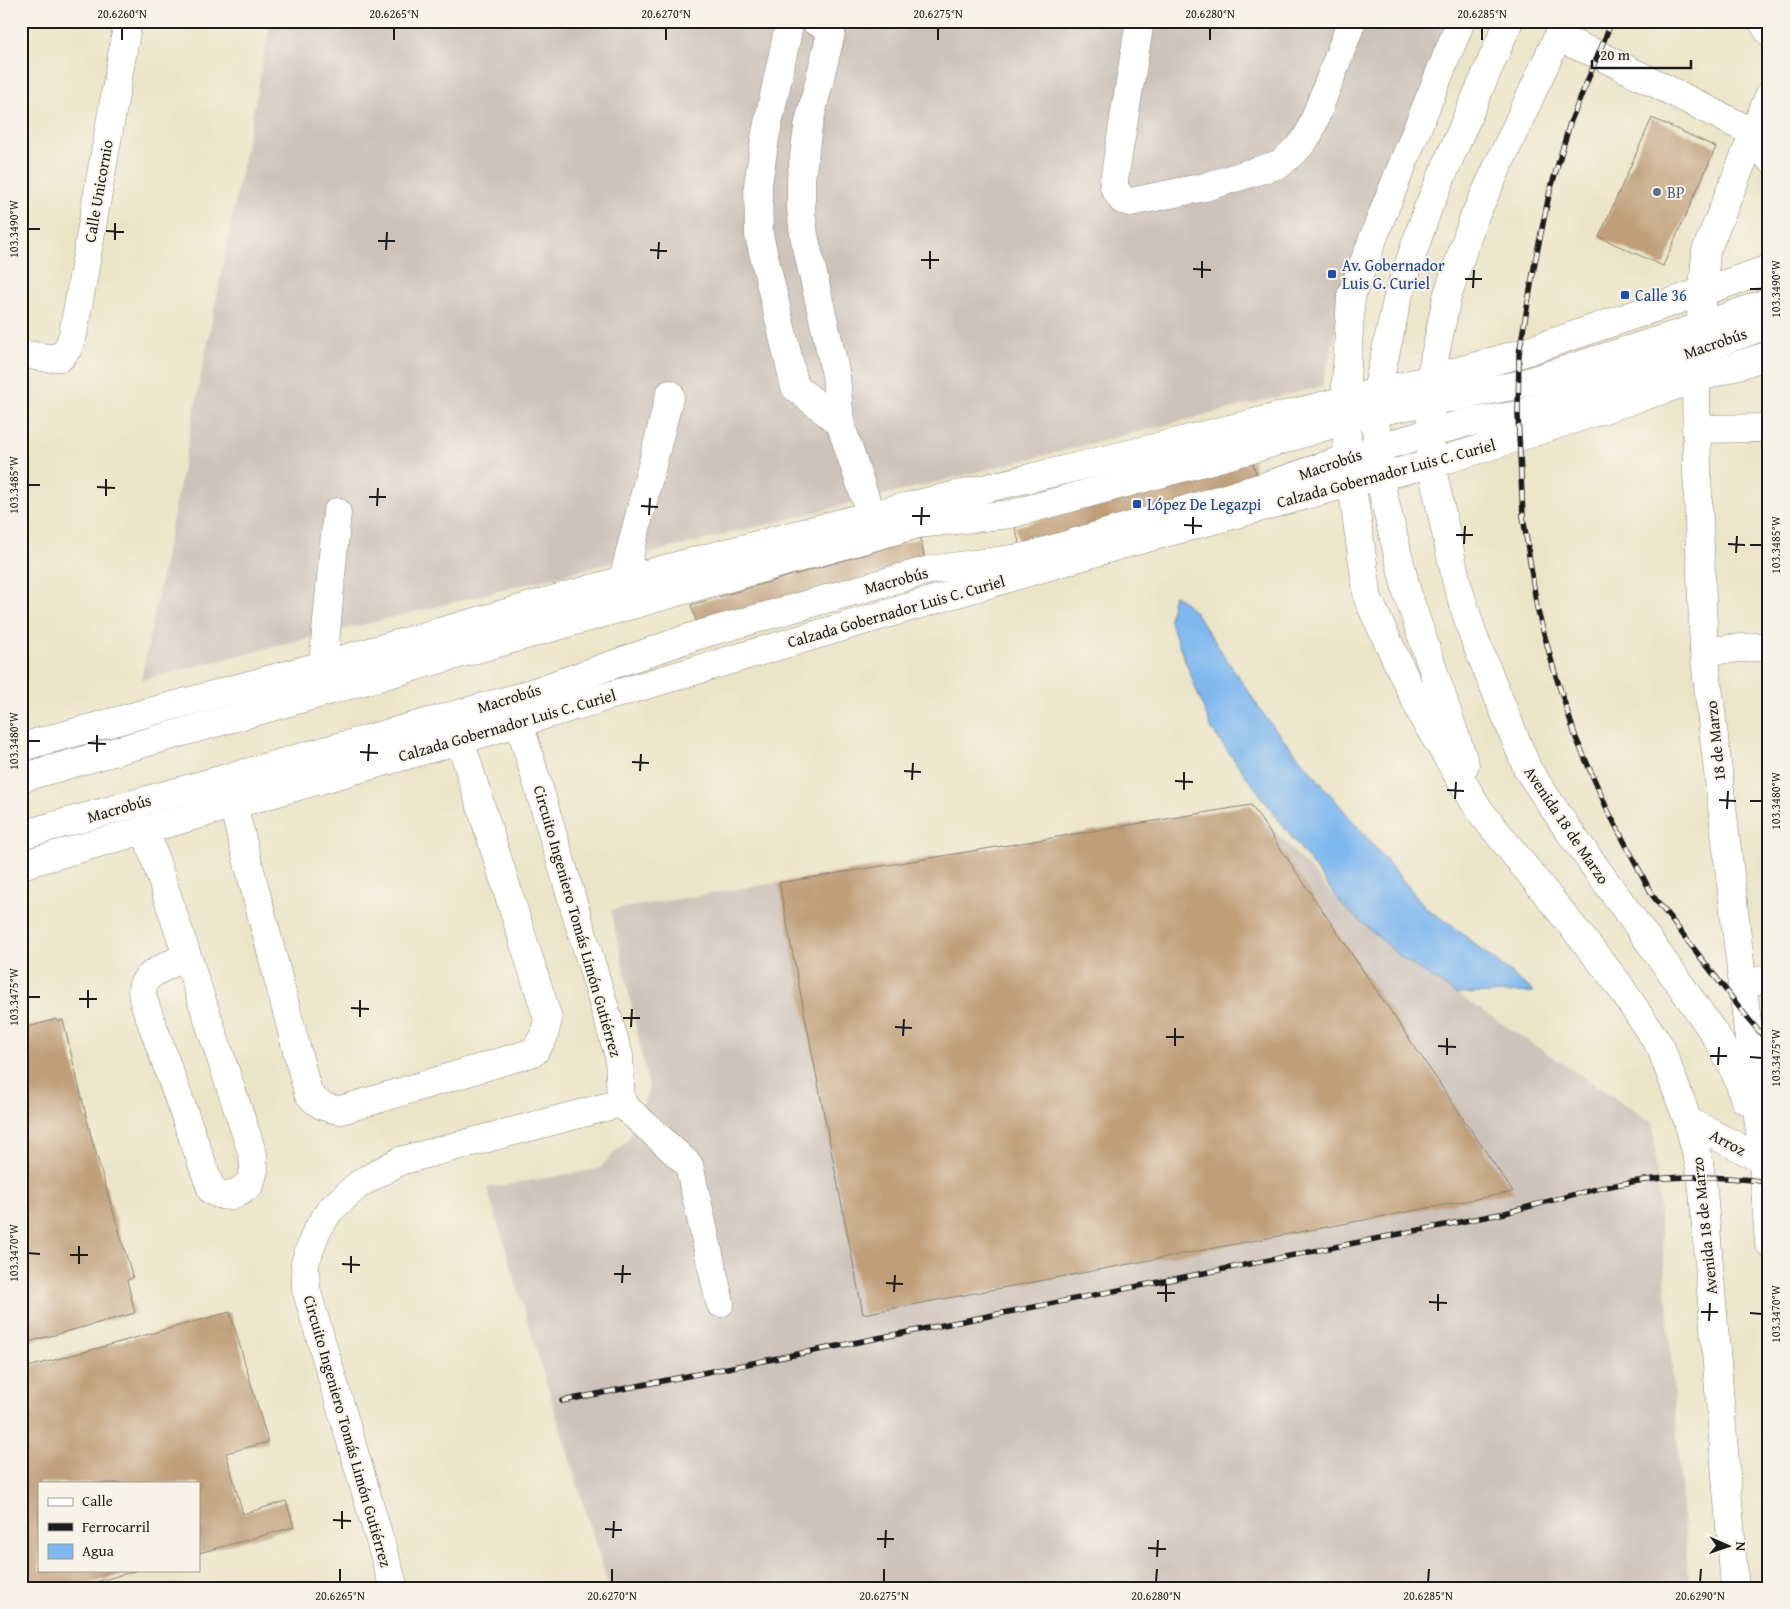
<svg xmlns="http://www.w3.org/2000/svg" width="1790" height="1609" font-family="'Gentium Book Plus',serif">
<rect width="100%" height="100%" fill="#f7f3e8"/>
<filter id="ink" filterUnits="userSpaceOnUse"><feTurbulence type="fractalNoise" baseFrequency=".02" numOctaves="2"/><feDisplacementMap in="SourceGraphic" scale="10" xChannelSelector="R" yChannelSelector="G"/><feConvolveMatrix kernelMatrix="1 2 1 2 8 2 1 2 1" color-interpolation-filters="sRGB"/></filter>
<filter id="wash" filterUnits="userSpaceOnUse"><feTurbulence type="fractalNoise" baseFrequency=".0096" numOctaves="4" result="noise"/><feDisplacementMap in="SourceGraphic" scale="20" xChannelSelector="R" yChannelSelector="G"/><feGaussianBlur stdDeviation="1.12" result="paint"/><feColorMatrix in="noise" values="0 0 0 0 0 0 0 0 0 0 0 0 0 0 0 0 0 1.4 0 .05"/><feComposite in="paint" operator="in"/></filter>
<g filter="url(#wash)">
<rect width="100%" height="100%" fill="#ebe5c8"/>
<g fill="#ccc2b9">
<path d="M271,21H1453L1356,256L1322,386L141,680Z"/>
<path d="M1251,805L1343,906L1402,958L1653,1123L1689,1588H609L487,1188L599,1169L629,1138L649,1088L611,910Z"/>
</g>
<path fill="#7eb8ef" stroke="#4d6a86" d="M1174,594L1195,612L1266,718L1427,909L1451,925L1534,992L1456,994L1402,958L1343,906L1212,730L1169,619Z"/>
<g id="blocks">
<g fill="#bf9e78">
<path d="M1652,118L1716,147L1663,266L1599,237Z"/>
<path d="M1252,460L1258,481L1021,550L1015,527Z"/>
<path d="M920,538L925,560L698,626L691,605Z"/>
<path d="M1251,805L1513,1192L863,1314L779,883Z"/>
<path d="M57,1019L58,1022L63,1020L92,1140L133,1278L127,1280L135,1313L21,1344V1029Z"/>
<path d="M230,1312L268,1442L226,1453L243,1514L286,1501L294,1527L199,1553V1483H39V1570L135,1571L74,1588H21V1369Z"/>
</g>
</g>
</g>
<g filter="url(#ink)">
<use href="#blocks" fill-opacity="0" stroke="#848072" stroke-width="1"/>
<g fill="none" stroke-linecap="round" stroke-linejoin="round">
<g stroke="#848072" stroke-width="29">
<g id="minor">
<path d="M790,21L765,138L758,185L759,235L795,387L840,423"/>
<path d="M815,21L829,27L831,33L808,127L801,179V209L804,235L836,375L840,423L871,515"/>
<path d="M1140,21L1114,180V187L1122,200L1130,202L1205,187L1280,164L1299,147L1309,134L1352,21"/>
<path d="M1461,21L1386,205L1351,296L1345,399L1348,457L1368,599L1424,719L1480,811L1617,982L1661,1048L1688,1121L1699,1163L1703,1190L1735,1588"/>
<path d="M1762,21L1769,32"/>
<path d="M1558,38L1597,54L1754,133L1769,158"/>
<path d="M1701,315L1706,251L1769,96"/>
<path d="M21,354L48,358L61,357L68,348L73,335L128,21"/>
<path d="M1698,355L1696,379L1697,471L1704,651L1763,1160"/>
<path d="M1696,429L1769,428"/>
<path d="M1431,464L1457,584L1474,638L1528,770L1569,831L1682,987L1718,1039L1737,1076L1745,1100"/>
<path d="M1379,477L1407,592L1465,765"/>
<path d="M623,580L670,394"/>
<path d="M1704,651L1769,646"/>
<path d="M323,665L337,512"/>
<path d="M21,778L918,524L1011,514L1256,448L1346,420L1375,412L1518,385L1700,327L1769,302"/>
<path d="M233,805L308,1093C318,1105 326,1109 341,1110L534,1052L544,1036L548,1019L460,740"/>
<path d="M145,829L253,1155L254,1170L250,1184C235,1194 230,1201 212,1191L143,999C142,994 141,988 144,983C149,972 176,962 187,956"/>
<path d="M21,835L523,696L695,636L929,570L1026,557L1266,486L1377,448L1465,423L1518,415L1769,324"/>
<path d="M1742,985L1769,978"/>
<path d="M621,1103L689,1165L720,1303"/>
<path d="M1688,1121L1769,1163"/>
<path d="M1758,1143L1763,1160L1769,1243"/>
<path d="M394,1588L306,1289L305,1263L316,1232L330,1210L359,1184L400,1161L621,1103L619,1056L519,722"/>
</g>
</g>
<g stroke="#848072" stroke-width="29">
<g id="major">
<path d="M1431,464L1430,379L1447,297L1473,220L1565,21"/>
<path d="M1379,477L1375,412L1377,391L1398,296L1428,208L1509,21"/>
<path d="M21,747L323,665L623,580L871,515L1085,465L1430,379L1519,354L1769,269"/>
<path d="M21,865L460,740L1117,546L1351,483L1431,464L1519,437L1769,355"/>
</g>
</g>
<use href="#minor" stroke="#fff" stroke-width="28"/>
<use href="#major" stroke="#fff" stroke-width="28"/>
<g stroke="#1c1c1c" stroke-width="5.5">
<g id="rail">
<path d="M1612,21L1570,123L1549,195L1535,262L1519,354L1518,415L1523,516L1537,608L1554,670L1576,738L1608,811L1653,896L1746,1016L1769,1043"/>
<path d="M562,1401L1505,1213C1551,1201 1599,1186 1646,1180C1686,1175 1729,1177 1769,1182"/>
</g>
</g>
<use href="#rail" stroke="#f7f3e8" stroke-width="4" stroke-dasharray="11" stroke-linecap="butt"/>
</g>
</g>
<path fill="none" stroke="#1c1c1c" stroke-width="2" d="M122,40V28M394,40V28M666,40V28M938,40V28M1210,40V28M1482,40V28M28,229H40M106,231L124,232M115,240V223M378,241H395M386,250L387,232M650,250L667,251M658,259L659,242M921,260H939M930,269V251M1193,269L1211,270M1202,278V261M1465,279H1482M1473,288L1474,270M1750,289H1762M28,485H40M97,487L115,488M106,496V479M369,497H386M377,506L378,488M641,506L658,507M649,515L650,498M912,516H930M921,525L922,507M1184,525L1202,526M1193,534V517M1456,535H1473M1464,544L1465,526M1728,544L1745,545M1750,545H1762M1736,553L1737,536M28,741H40M88,743L106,744M97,752V735M360,752L378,753M368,761L369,744M632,762L649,763M640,771L641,754M904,771L921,772M912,780L913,763M1175,781L1193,782M1184,790V772M1447,790L1464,791M1455,799L1456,782M1719,800L1736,801M1750,801H1762M1727,809L1728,791M28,997H40M79,999H97M88,1008V990M351,1008L369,1009M360,1017V1000M623,1018H640M631,1027L632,1009M895,1027L912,1028M903,1036L904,1019M1166,1037H1184M1175,1046V1028M1438,1046L1456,1047M1447,1055V1038M1710,1056H1727M1750,1057L1762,1058M1718,1065L1719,1047M28,1253L40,1254M70,1255H88M79,1264V1246M342,1264L360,1265M351,1273V1256M614,1274H631M622,1283L623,1265M886,1283L903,1284M894,1292L895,1275M1157,1293H1175M1166,1302V1284M1429,1302L1447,1303M1438,1311V1294M1701,1312H1718M1750,1313L1762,1314M1709,1321L1710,1303M333,1520L351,1521M342,1529V1511M605,1529L622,1530M613,1538L614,1521M877,1539H894M885,1548L886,1530M1148,1548L1166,1549M1157,1557L1158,1540M340,1582V1569M612,1582V1569M884,1582V1569M1156,1582L1157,1569M1428,1582L1429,1569M1700,1582L1701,1569"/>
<circle fill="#5c6f8a" stroke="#f7f3e8" stroke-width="2" cx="1657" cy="192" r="5"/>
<g fill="#1a4fb4" stroke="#f7f3e8" stroke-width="2">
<rect x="1327" y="269" width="10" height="10" rx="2.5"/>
<rect x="1620" y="290" width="10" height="10" rx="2.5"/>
<rect x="1132" y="499" width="10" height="10" rx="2.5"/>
</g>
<g text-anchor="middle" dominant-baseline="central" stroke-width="4" stroke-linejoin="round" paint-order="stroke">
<g font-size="16" fill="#1c1c1c" stroke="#f7f3e8">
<text transform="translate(98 191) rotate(-80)">Calle Unicornio</text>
<text transform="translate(1715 343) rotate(-19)">Macrobús</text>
<text transform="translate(1330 464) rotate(-19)">Macrobús</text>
<text transform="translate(1386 473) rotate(-15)">Calzada Gobernador Luis C. Curiel</text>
<text transform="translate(896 580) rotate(-15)">Macrobús</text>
<text transform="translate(896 611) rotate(-16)">Calzada Gobernador Luis C. Curiel</text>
<text transform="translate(509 698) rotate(-17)">Macrobús</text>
<text transform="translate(507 725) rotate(-16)">Calzada Gobernador Luis C. Curiel</text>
<text transform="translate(1715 741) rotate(-96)">18 de Marzo</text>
<text transform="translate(119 808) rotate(-16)">Macrobús</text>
<text transform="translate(1567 825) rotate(56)">Avenida 18 de Marzo</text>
<text transform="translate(578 921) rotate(74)">Circuito Ingeniero Tomás Limón Gutiérrez</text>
<text transform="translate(1728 1142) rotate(28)">Arroz</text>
<text transform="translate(1704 1226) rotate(-96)">Avenida 18 de Marzo</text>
<text transform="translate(348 1431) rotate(74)">Circuito Ingeniero Tomás Limón Gutiérrez</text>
</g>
<g font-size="16" fill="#4e5e75" stroke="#f7f3e8" text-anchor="start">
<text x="1667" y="192">BP</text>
</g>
<g font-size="16" fill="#164399" stroke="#f7f3e8" text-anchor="start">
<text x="1342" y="265">Av. Gobernador<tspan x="1342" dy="18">Luis G. Curiel</tspan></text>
<text x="1635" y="295">Calle 36</text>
<text x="1147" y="504">López De Legazpi</text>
</g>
</g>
<rect width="1790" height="1609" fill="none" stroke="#f7f3e8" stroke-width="55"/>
<rect x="38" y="1482" width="162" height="90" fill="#f7f3e8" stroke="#9f9d96"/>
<rect x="48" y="1498" width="25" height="8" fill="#ffffff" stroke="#9f9d96"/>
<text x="82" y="1506" font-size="15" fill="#1c1c1c">Calle</text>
<rect x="48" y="1523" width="25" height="8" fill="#1c1c1c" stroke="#9f9d96"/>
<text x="82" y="1532" font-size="15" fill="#1c1c1c">Ferrocarril</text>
<rect x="48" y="1544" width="25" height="15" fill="#7eb8ef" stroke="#9f9d96"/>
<text x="82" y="1556" font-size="15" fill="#1c1c1c">Agua</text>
<g transform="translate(1728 1546) rotate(92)" stroke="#f7f3e8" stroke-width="4" paint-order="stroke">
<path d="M0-4L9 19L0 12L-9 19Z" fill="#1c1c1c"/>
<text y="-8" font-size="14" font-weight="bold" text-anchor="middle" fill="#1c1c1c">N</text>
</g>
<path d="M1592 60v8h99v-8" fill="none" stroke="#1c1c1c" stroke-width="2.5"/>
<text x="1600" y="60" font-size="15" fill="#1c1c1c" stroke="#f7f3e8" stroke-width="4" paint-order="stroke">20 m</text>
<rect x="28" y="28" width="1734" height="1554" fill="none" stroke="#1c1c1c" stroke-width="2"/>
<g font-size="12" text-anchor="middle" fill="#1c1c1c">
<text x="122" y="18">20.6260°N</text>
<text x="394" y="18">20.6265°N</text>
<text x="666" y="18">20.6270°N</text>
<text x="938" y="18">20.6275°N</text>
<text x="1210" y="18">20.6280°N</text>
<text x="1482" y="18">20.6285°N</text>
<text transform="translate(14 229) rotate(-90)" y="4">103.3490°W</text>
<text transform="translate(1776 289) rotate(-90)" y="4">103.3490°W</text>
<text transform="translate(14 485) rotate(-90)" y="4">103.3485°W</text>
<text transform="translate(1776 545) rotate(-90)" y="4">103.3485°W</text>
<text transform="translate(14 741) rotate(-90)" y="4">103.3480°W</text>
<text transform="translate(1776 801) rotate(-90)" y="4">103.3480°W</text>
<text transform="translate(14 997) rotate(-90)" y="4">103.3475°W</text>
<text transform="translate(1776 1058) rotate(-90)" y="4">103.3475°W</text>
<text transform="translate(14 1253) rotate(-90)" y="4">103.3470°W</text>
<text transform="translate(1776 1314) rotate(-90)" y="4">103.3470°W</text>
<text x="340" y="1600">20.6265°N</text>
<text x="612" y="1600">20.6270°N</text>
<text x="884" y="1600">20.6275°N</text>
<text x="1156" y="1600">20.6280°N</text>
<text x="1428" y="1600">20.6285°N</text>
<text x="1700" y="1600">20.6290°N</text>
</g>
</svg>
